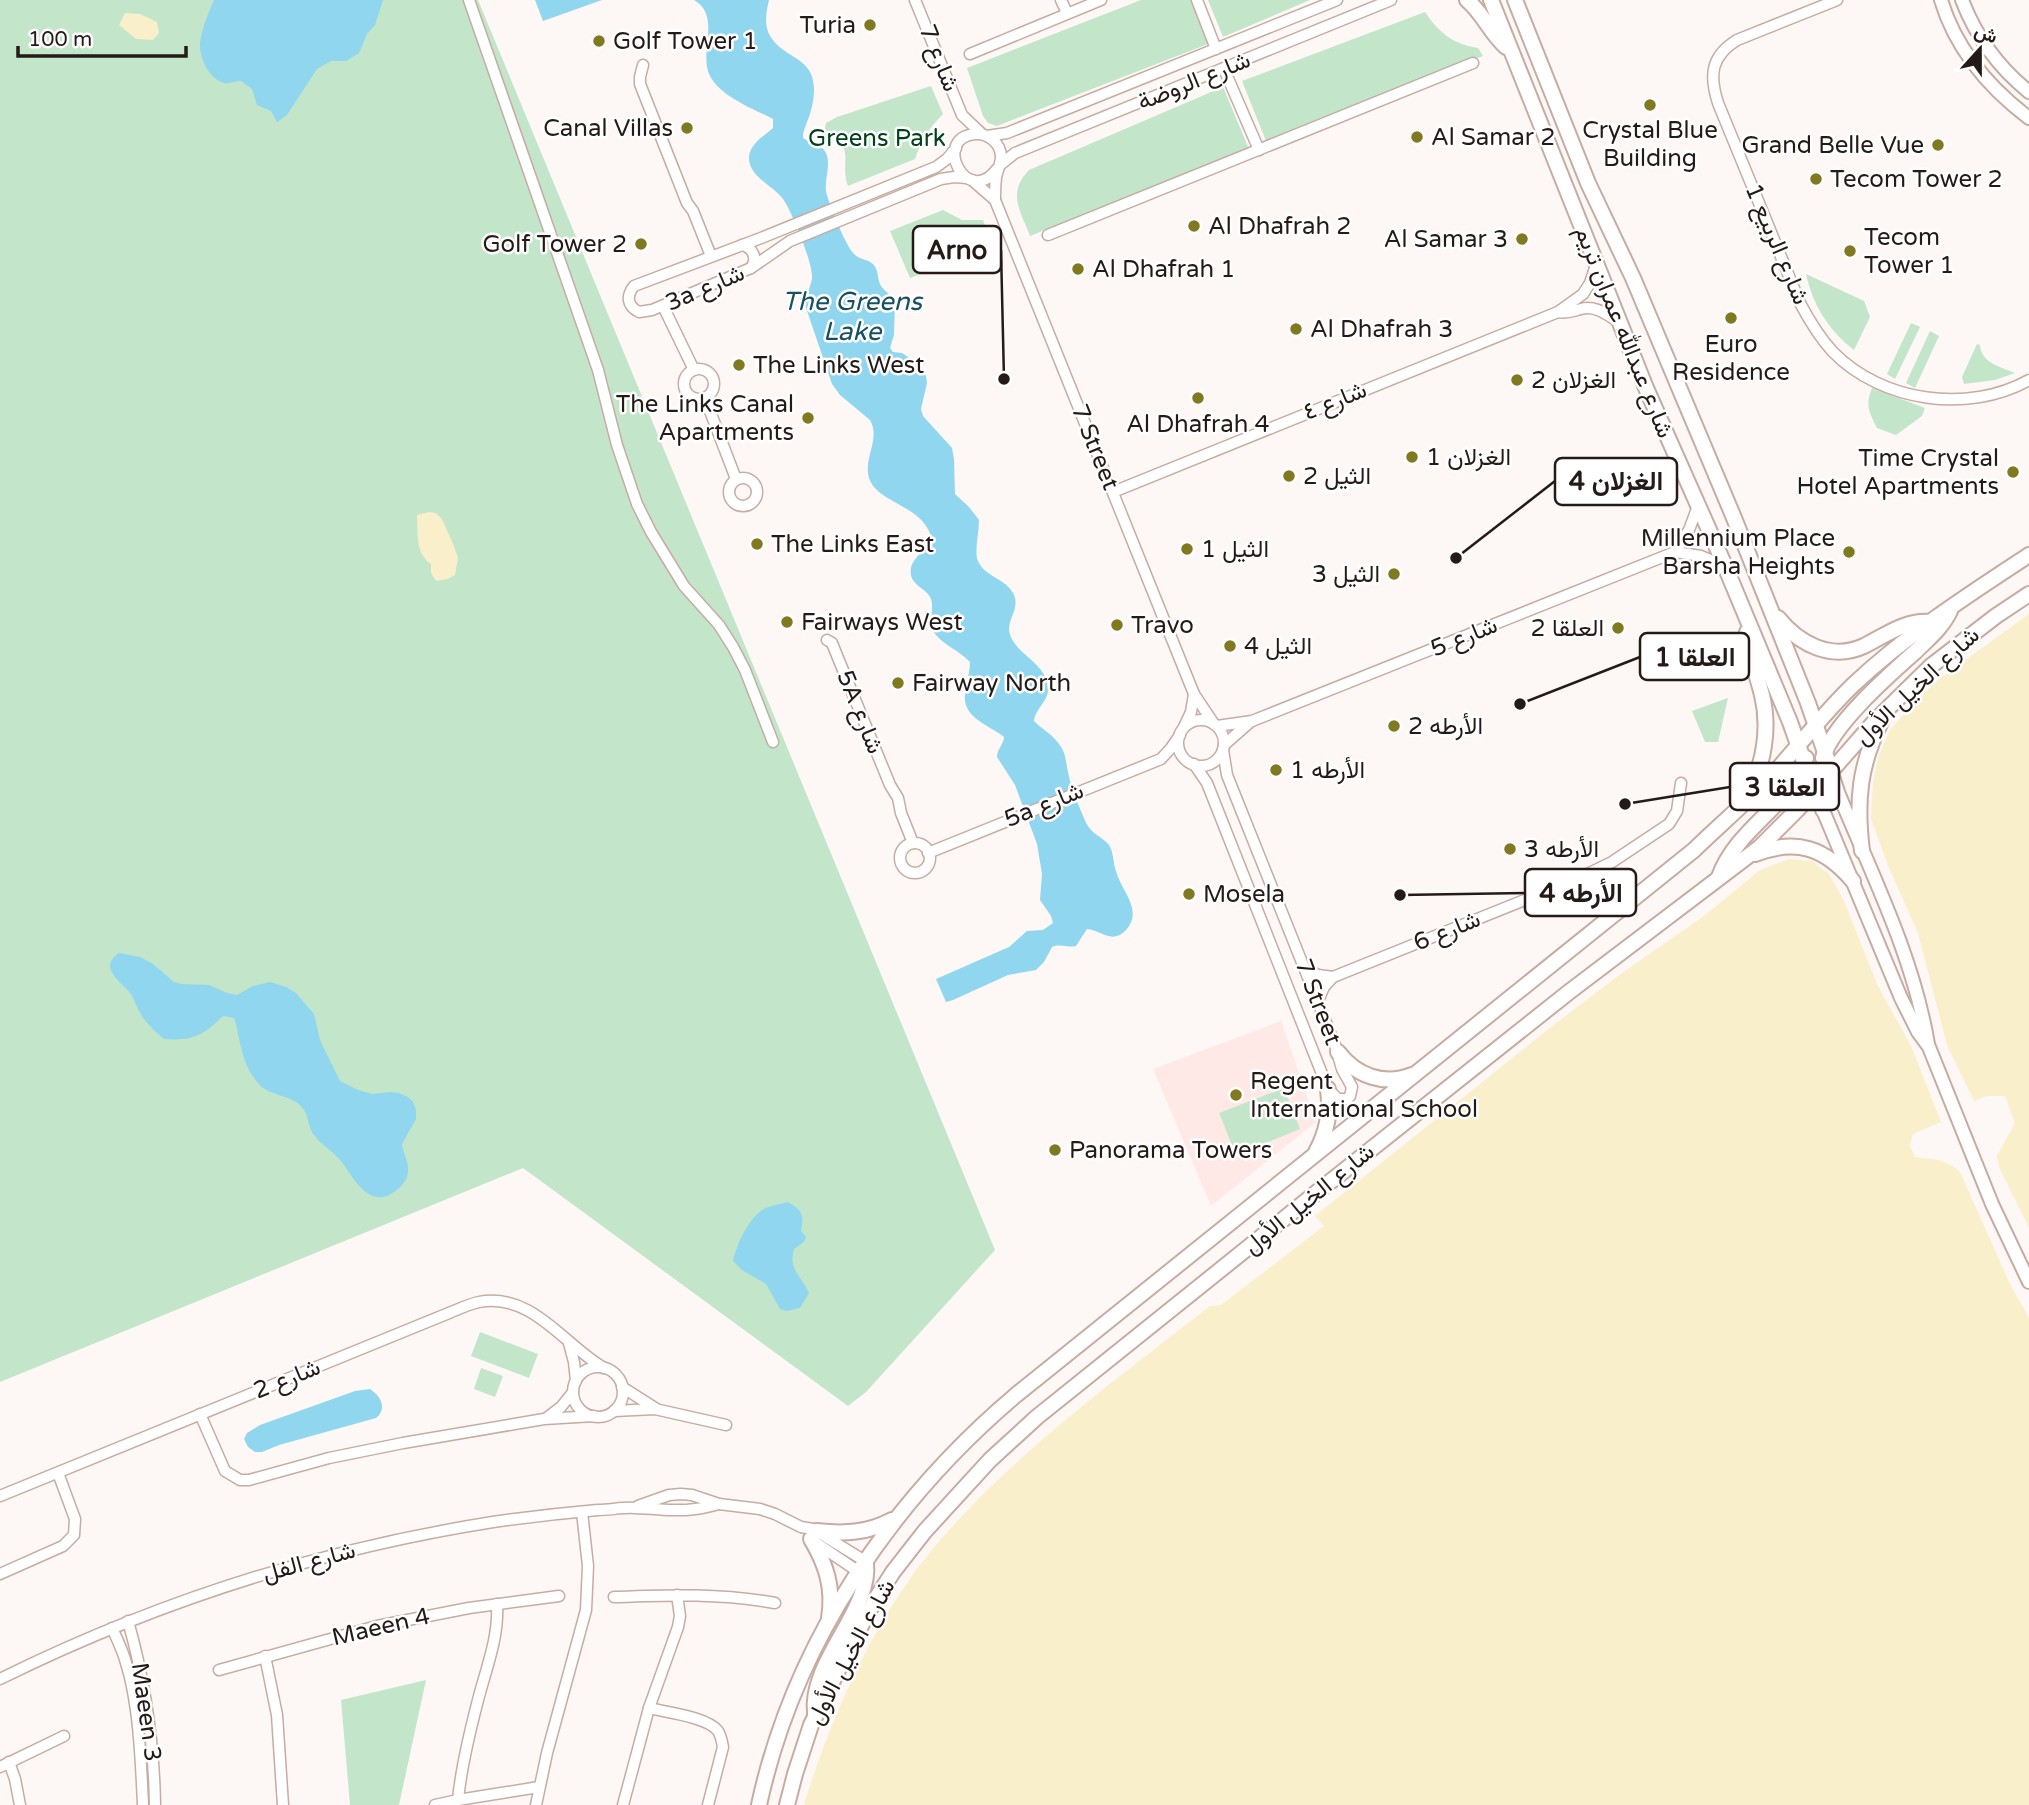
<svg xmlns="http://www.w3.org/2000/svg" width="2029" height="1805" font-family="'Varela Round',Vazirmatn,sans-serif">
<rect width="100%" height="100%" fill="#fdf8f5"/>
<path fill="#ffe9e6" d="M1281,1021L1316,1122L1211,1206L1153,1069Z"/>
<g fill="#c3e5ca">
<path d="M0,0H478L995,1250L866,1392L848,1406L523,1168L0,1382Z"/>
<path d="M1141,0H1191L1208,44L997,126L988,123L983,116L967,68Z"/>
<path d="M1208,0H1310L1223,37Z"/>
<path d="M1425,12C1439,33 1453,44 1478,48L1483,56L1266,141L1242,81Z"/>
<path d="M931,86L943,114C929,128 921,141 915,159L848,186C839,158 858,150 824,132L826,123L837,117Z"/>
<path d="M1223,87L1249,149L1030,236C1020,210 1007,193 1029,170Z"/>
<path d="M943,210L962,220H983L994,248L910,278L890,231Z"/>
<path d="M1806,274L1864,301L1870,317L1854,350C1828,330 1813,305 1806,274Z"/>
<path d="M1911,323L1920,327L1895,379L1887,374Z"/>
<path d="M1930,331L1939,336L1915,388L1906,383Z"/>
<path d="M1977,344L1980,345C1981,363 2001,367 2015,373L1995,380L1964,384L1962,377Z"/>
<path d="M1872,388L1925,408L1922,416L1896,435L1877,428C1869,411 1865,406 1872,388Z"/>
<path d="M1728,698L1718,742H1705L1692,711Z"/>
<path d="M1284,1088L1300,1129L1236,1155L1219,1113Z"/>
<path d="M480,1332L538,1354L529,1378L471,1356Z"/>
<path d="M481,1368L503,1376L495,1397L474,1389Z"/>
<path d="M426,1680L399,1805H350L341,1700Z"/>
</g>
<g fill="#f9efca">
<path d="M125,13L140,14L157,22L159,33L153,40L136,39L119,25Z"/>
<path d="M429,512L436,513L442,519L454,546L458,558L455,575L448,579L436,581L431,573V564C415,554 418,532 417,515Z"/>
<path d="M2029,614V1228L1999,1167L1997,1156L2015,1123L2005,1096H1987L1974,1101L1947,1045L1918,933L1889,868L1871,819L1873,781L1879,755L1890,730L1909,708L1938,680Z"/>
<path d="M1789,859L1812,861L1830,875L1844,901L1877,984L1912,1048L1941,1122L1913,1134L1910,1146L1915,1157C1934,1160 1945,1158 1960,1172L2010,1284L2029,1318V1805H804C831,1715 879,1609 942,1538C1020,1449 1117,1379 1210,1306L1221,1305L1324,1226L1315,1216L1551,1027L1622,973L1704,916L1760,870Z"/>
</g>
<g fill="#90d6ee">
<path d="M214,0H383L375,25L367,34L359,53L346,61H331L317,69L287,115L277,122L271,111L257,105L252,89L241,81C236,81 229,84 224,83C209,79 199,58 200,43C202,28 208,14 214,0Z"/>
<path d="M535,0H602L543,21Z"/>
<path d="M694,0H769C762,28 767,40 791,55C799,60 807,65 811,74C817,88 813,108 807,122C805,128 803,131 803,138C808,142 816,143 822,148C835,159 822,181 827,195C831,209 845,244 854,254C860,260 868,259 873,264C879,271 877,277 880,284C883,291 891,294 895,300L894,335L890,348L893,352L902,353L911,359L926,376L927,383L921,409L923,416L952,448L954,459L955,494L969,507L979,520C979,533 975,546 977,558C982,577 1007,578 1014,595C1021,613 1001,622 1013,641C1023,657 1047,666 1048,688C1049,701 1035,709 1034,721C1043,730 1054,735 1061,747C1066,754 1066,764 1068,772C1071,788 1078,804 1084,818C1091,836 1100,834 1109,845C1114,853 1113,863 1116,871C1121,891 1144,910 1126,930C1112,945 1101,930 1087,929L1076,946C1068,948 1060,943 1052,947L1044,962L1036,970L1008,975L953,1000L946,1002L936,979L1009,947L1027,931L1043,930L1053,923L1051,916L1040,900L1042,874L1037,844L1015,785L997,757C997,749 1004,744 1004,737C989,725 962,718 965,694C966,683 970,673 970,662C960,651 945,646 936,635C926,624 935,611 931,599C927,587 908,586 911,568C913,556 935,544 929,531C916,504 877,502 869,478C863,458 881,439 870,420L840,395L832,384L805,305C806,296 810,288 812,279C814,266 793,215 785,202C776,186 748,178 749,157C750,144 764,136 773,128V119C754,109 721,97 710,76C698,53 722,16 694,0Z"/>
<path d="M119,953L140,957L153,964L174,982L181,984L209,985L227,993L237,995L253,986L270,982L286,987L296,993L314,1014L320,1040L340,1081L358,1090L372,1094L390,1092L399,1093L408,1097L413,1102L416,1110V1119L402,1144C403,1153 409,1162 408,1171C408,1180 401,1187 394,1192C369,1210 353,1177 341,1161C333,1151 321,1145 314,1135C308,1127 309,1117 304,1110C294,1094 269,1097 258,1083C247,1071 242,1054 239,1038C237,1031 237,1024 234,1018L223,1016C203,1036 192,1041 164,1039C154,1031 144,1021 138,1009C135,1004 134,998 131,994C122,982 97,968 119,953Z"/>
<path d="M788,1202C803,1211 804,1215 801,1231L806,1237L804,1242L794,1249C788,1270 801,1275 809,1293L800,1308L787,1311L780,1309L766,1284L742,1270L733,1261C736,1246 748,1220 761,1211C767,1206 780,1204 788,1202Z"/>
<path d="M370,1389C382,1397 387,1409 376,1418L279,1445L262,1452H255L248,1447L244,1439L247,1433L260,1425L355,1391Z"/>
</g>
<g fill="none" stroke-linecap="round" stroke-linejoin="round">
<g stroke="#c6aca2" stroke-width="13">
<g id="minor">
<path d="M469,0L598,370L617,445L637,504L651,532L684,586L719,625L733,647L745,670L773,742"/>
<path d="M915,0L962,115L982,134"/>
<path d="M1061,0L1067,13"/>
<path d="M1197,0L1216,49"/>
<path d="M1837,0L1737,40C1711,56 1709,75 1718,103L1800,303C1809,320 1819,337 1833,352C1882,402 1968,414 2029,380"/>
<path d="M970,54L1101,0"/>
<path d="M643,65L640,77V84L687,203L693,211L711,256"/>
<path d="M1224,69L1259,150"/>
<path d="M987,136L1007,133L1337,0"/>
<path d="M956,148L947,159L936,167L761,238L634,286C626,296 627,306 639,312L652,310L751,268L790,241L941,179L954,177L967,178"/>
<path d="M1000,165L1015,153L1391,0"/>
<path d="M972,180L995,200L1194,694L1214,724"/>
<path d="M995,200C995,193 995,186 996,178C997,171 1001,164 1001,157C1001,143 988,133 975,134C931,138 967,209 997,169"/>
<path d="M1048,235L1473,63"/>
<path d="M742,245C753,248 758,258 751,268"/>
<path d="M663,306L694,370"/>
<path d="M1558,312C1567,314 1573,311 1581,309C1596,305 1607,315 1619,322"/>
<circle cx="699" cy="384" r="15"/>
<path d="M705,398L736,479"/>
<circle cx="743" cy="492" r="14"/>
<path d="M1113,492L1558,312L1583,294L1590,283L1596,265"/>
<path d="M1675,552L1689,530L1698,506"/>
<path d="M827,640L832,643L836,653L890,785L898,798L901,813L913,843"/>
<circle cx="1201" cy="743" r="23"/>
<path d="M1217,726L1252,721L1675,552L1701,556L1725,566"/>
<path d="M1184,727L1191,712L1194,694"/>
<path d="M1224,745L1249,723"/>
<path d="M1194,764L1207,783L1328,1089L1338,1099H1347L1350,1096L1352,1087L1342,1069L1335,1045L1227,775L1223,750"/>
<circle cx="915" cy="858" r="15"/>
<path d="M928,853L1161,759L1171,748L1180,735"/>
<path d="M1305,969L1318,975L1333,977"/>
<path d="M1318,1001L1324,987L1333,977L1577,879L1612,862L1669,824L1677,811L1681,783"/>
<path d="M569,1343L574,1362L576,1381"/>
<circle cx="598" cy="1392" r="25"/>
<path d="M622,1387L655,1408"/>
<path d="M614,1411L655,1409L726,1425"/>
<path d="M200,1414L225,1471L240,1480H249L329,1458L403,1443L544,1419L594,1416"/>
<path d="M548,1417L561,1407L573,1392"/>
<path d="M0,1496L449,1313C459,1309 469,1304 479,1302C532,1292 564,1345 604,1368"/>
<path d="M638,1506L669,1495L681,1494L692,1495L719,1504L760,1509L775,1514L801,1527L813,1529L865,1561"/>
<path d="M816,1543L859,1572"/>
<path d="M0,1574L63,1546L74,1535L75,1519L58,1473"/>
<path d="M614,1597C670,1595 720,1593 775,1603"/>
<path d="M128,1621C145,1681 154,1742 155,1805"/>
<path d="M112,1628C117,1639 123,1651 126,1663C139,1704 141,1762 143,1805"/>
<path d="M265,1656L277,1715L283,1805"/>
<path d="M219,1670L377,1626L469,1608L559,1596"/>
<path d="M0,1679C156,1602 321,1549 493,1522C528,1517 563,1513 598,1510C610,1510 623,1507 635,1508C670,1509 683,1514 719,1504"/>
<path d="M649,1708C665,1712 708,1717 718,1731C721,1736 722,1741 723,1747L708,1805"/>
<path d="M9,1762L15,1779L20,1805"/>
<path d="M0,1767L64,1736"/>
<path d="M458,1800C461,1768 469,1735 477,1704C485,1671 499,1639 497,1604"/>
<path d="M435,1805L458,1800L539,1787"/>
<path d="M536,1805L547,1753L586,1610L588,1566L582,1512"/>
<path d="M623,1805L649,1708L678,1627L680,1616L677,1595"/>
</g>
</g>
<g stroke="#c6aca2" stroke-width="16">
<g id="tertiary">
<path d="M1941,0C1956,50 1988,87 2029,118"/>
<path d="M1962,0C1976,37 1998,67 2029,92"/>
<path d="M1831,770L1838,792C1872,875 1913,955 1928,1044"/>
<path d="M1820,803L1901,998L1918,1032L1929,1047L1992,1204L2029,1282"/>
</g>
</g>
<g stroke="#c6aca2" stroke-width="18">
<g id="secondary">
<path d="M1467,0C1483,13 1490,33 1506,47"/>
<path d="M1491,0L1646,388L1725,566L1790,722L1814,790"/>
<path d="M1515,0L1588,183L1633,278L1734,518L1808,703L1831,770"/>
<path d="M1778,618C1799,644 1831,661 1864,646C1886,635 1905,620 1930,622"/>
<path d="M1747,632C1748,654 1757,674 1762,695C1770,728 1764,766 1747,795"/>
<path d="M1823,758C1831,726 1889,675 1915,652C1928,639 1942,628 1950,611"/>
<path d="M1820,778L1823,810"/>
<path d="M1862,851C1856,802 1859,765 1882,720"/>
<path d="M1755,854C1797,838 1825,848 1853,881"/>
<path d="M1719,877C1737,827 1793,804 1806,758"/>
<path d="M1338,1052C1356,1076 1384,1086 1412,1075"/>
<path d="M1316,1152C1327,1132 1331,1111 1328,1089"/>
<path d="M817,1531C844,1534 868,1533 892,1520"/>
<path d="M811,1539C826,1564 834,1588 829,1618"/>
<path d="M815,1713C809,1662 872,1610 866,1563"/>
<path d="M759,1805C794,1643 891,1501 1016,1395L1694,850C1721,824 1749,800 1775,772C1801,743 1825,712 1853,685C1906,635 1968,595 2029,555"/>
<path d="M787,1805L795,1774L811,1725L850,1646L875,1600L893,1572L925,1531L990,1460L1037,1417L1326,1185L1569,992L1760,847L1798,809L1875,721L1931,666L1996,616L2029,594"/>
</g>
</g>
<use href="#minor" stroke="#fff" stroke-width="10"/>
<use href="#tertiary" stroke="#fff" stroke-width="12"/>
<use href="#secondary" stroke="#fff" stroke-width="14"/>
</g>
<g fill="#81791f" stroke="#fff" stroke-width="2.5">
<circle cx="870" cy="25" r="7"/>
<circle cx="599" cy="41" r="7"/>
<circle cx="1650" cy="105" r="7"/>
<circle cx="687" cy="128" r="7"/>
<circle cx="1417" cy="137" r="7"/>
<circle cx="1938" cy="145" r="7"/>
<circle cx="1816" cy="179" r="7"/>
<circle cx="1194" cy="226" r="7"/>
<circle cx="1522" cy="239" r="7"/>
<circle cx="641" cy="244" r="7"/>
<circle cx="1850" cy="251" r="7"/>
<circle cx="1078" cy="269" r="7"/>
<circle cx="1731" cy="318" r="7"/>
<circle cx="1296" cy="329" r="7"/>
<circle cx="739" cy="365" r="7"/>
<circle cx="1517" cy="380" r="7"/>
<circle cx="1198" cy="398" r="7"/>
<circle cx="808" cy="418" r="7"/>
<circle cx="1412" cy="457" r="7"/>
<circle cx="2013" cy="472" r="7"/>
<circle cx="1289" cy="476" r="7"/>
<circle cx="757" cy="544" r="7"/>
<circle cx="1187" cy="549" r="7"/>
<circle cx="1849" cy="552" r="7"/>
<circle cx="1394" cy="574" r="7"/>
<circle cx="787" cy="622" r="7"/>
<circle cx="1117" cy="625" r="7"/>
<circle cx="1618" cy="628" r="7"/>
<circle cx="1230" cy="646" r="7"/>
<circle cx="898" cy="683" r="7"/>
<circle cx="1394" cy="726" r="7"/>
<circle cx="1276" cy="770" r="7"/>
<circle cx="1510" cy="849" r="7"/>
<circle cx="1189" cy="894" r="7"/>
<circle cx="1236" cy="1095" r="7"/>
<circle cx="1055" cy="1150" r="7"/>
</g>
<g text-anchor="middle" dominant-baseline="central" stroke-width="5" stroke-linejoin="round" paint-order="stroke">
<g font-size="24" fill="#241a17" stroke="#fff" text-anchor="start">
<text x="856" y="25" text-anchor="end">Turia</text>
<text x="613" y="41">Golf Tower 1</text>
<text x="673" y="128" text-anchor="end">Canal Villas</text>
<text x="1650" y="130" text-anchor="middle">Crystal Blue<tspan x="1650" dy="28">Building</tspan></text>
<text x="1431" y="137">Al Samar 2</text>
<text x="1924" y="145" text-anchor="end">Grand Belle Vue</text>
<text x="1830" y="179">Tecom Tower 2</text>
<text x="1208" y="226">Al Dhafrah 2</text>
<text x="1864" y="237">Tecom<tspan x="1864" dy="28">Tower 1</tspan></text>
<text x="1508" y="239" text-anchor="end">Al Samar 3</text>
<text x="627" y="244" text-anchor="end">Golf Tower 2</text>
<text x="1092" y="269">Al Dhafrah 1</text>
<text x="1310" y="329">Al Dhafrah 3</text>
<text x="1731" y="344" text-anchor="middle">Euro<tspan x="1731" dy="28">Residence</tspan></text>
<text x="753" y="365">The Links West</text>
<text x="1531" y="380">الغزلان 2</text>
<text x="794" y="404" text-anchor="end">The Links Canal<tspan x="794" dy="28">Apartments</tspan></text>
<text x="1198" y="424" text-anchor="middle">Al Dhafrah 4</text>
<text x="1426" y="457">الغزلان 1</text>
<text x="1999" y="458" text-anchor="end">Time Crystal<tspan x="1999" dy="28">Hotel Apartments</tspan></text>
<text x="1303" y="476">الثيل 2</text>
<text x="1835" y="538" text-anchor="end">Millennium Place<tspan x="1835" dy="28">Barsha Heights</tspan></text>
<text x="771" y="544">The Links East</text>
<text x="1201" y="549">الثيل 1</text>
<text x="1380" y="574" text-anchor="end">الثيل 3</text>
<text x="801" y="622">Fairways West</text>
<text x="1131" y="625">Travo</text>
<text x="1604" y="628" text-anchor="end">العلقا 2</text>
<text x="1244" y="646">الثيل 4</text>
<text x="912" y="683">Fairway North</text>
<text x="1408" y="726">الأرطه 2</text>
<text x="1290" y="770">الأرطه 1</text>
<text x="1524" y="849">الأرطه 3</text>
<text x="1203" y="894">Mosela</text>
<text x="1250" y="1081">Regent<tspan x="1250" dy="28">International School</tspan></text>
<text x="1069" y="1150">Panorama Towers</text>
</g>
<g font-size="24" fill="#241a17" stroke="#fff">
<text transform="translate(939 58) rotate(68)">شارع 7</text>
<text transform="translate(1194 81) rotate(-22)">شارع الروضة</text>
<text transform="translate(1777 244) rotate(67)">شارع الربيع 1</text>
<text transform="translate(705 288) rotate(-23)">3a شارع</text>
<text transform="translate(1624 332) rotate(68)">شارع عبدالله عمران تريم</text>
<text transform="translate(1335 401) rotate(-22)">شارع ٤</text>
<text transform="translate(1095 447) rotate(68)">7 Street</text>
<text transform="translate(1464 637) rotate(-22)">شارع 5</text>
<text transform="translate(1917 686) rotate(-43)">شارع الخيل الأول</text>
<text transform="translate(860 712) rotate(68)">5A شارع</text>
<text transform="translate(1044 805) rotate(-22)">5a شارع</text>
<text transform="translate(1447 931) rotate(-22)">شارع 6</text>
<text transform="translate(1318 1002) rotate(69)">7 Street</text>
<text transform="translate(1309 1199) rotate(-39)">شارع الخيل الأول</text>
<text transform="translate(287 1379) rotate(-22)">شارع 2</text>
<text transform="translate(309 1562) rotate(-15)">شارع الفل</text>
<text transform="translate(381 1627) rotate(-13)">Maeen 4</text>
<text transform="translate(851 1652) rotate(-62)">شارع الخيل الأول</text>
<text transform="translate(146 1712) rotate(82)">Maeen 3</text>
</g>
<g font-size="24" fill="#00401c" stroke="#fff">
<text x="877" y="138">Greens Park</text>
</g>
<g font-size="26" font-style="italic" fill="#165061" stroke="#fff">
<text x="852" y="301">The Greens<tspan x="852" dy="30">Lake</tspan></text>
</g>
</g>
<path fill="none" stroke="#241a17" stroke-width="2.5" d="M1004 379L1001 250M1456 558L1555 481M1520 704L1640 657M1625 804L1730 787M1400 895L1525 893"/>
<g fill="#241a17" stroke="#fff" stroke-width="2.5">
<circle cx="1004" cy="379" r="7"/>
<circle cx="1456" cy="558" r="7"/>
<circle cx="1520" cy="704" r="7"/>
<circle cx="1625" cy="804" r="7"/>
<circle cx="1400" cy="895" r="7"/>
</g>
<g fill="#fff" stroke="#241a17" stroke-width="2.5">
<rect x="913" y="226" width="88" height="47" rx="7"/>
<rect x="1555" y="458" width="122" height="47" rx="7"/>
<rect x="1640" y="633" width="109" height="47" rx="7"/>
<rect x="1730" y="763" width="109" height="47" rx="7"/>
<rect x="1525" y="869" width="111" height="47" rx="7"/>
</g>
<g font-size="26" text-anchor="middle" font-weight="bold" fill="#241a17">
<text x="957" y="259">Arno</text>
<text x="1616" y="490">الغزلان 4</text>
<text x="1695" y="666">العلقا 1</text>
<text x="1785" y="796">العلقا 3</text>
<text x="1581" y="902">الأرطه 4</text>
</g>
<g transform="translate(1980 49) rotate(21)" stroke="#ffffff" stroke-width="5" paint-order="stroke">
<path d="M0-5L12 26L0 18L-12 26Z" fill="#241a17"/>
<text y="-10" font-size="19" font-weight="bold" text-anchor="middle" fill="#241a17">ش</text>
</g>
<path d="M18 46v10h168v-10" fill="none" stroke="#241a17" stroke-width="3.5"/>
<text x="28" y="46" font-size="21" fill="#241a17" stroke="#ffffff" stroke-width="5" paint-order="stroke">100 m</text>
</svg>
